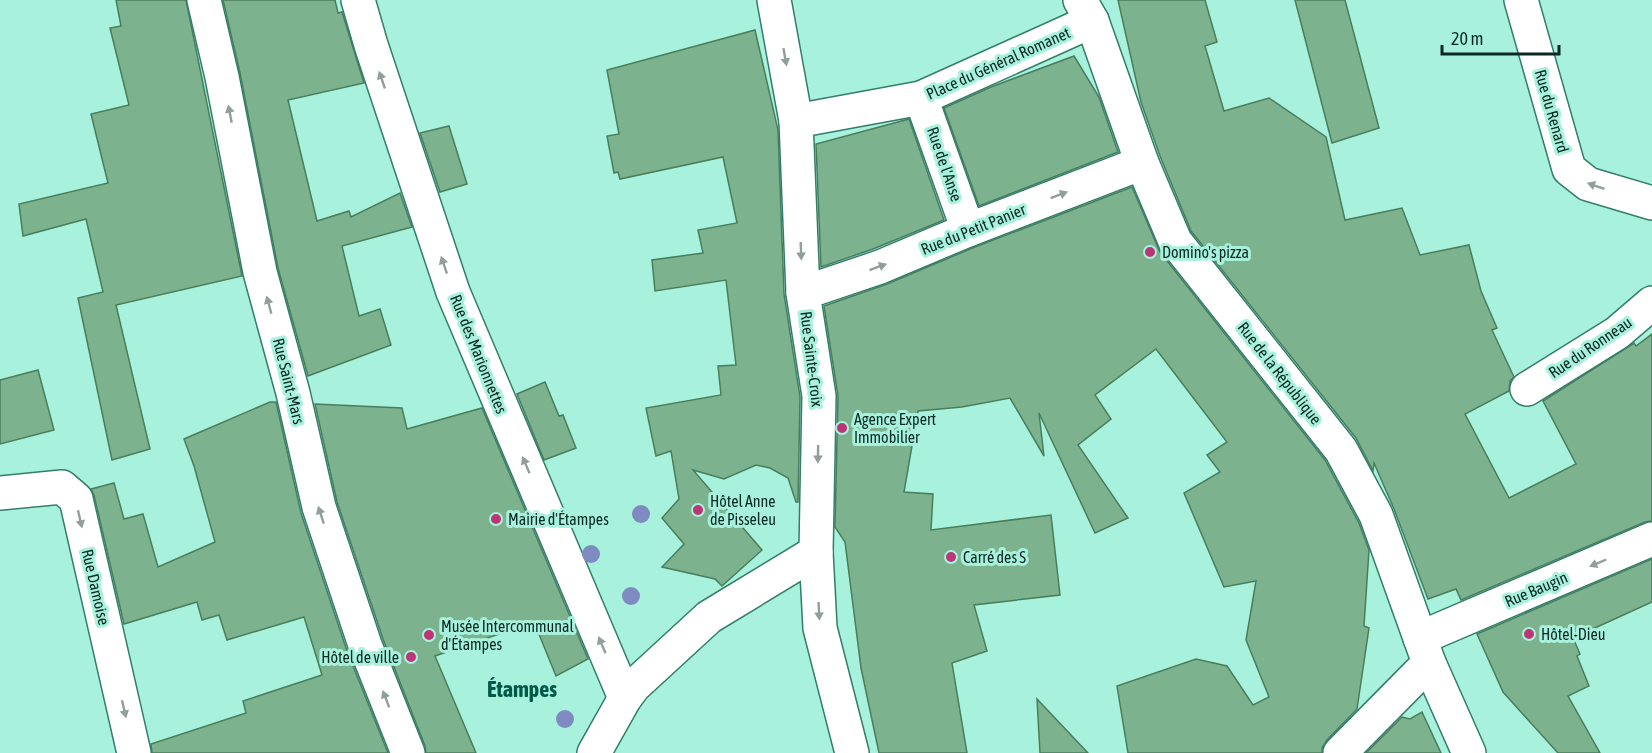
<svg xmlns="http://www.w3.org/2000/svg" width="1652" height="753" font-family="'Asap Condensed',sans-serif">
<rect width="100%" height="100%" fill="#a8f2dd"/>
<g fill="#7cb38e" stroke="#497e5c" stroke-width="1.5">
<path d="M116,0H186L242,276L116,305L150,449L112,460L78,298L103,292L86,219L23,236L19,204L108,183L91,114L129,105L110,28L121,26Z"/>
<path d="M223,0H335L338,13L342,12L364,83L288,100L317,221L349,211L351,217L400,193L412,227L342,246L359,316L380,309L391,345L308,376L278,268L240,73Z"/>
<path d="M1118,0H1205L1217,42L1205,46L1224,111L1269,98L1326,137L1345,220L1402,208L1420,255L1469,245L1481,291L1497,328L1492,330L1514,377L1510,381L1509,391L1465,414L1509,498L1576,464L1543,401L1634,343L1636,346L1652,334V521L1645,522L1461,600L1456,589L1428,599L1394,509L1374,463L1373,471L1356,438L1191,231L1160,156L1141,102Z"/>
<path d="M1295,0H1345L1379,128L1332,143Z"/>
<path d="M755,30L778,130L784,294L800,397L798,502H796L788,478L770,468L756,465L724,479L693,470L762,550L722,586L715,579L662,567L684,544L662,518L679,499L671,451L656,456L646,408L721,395L718,366L736,365L726,280L655,291L652,260L703,253L698,230L737,223L723,157L620,179L618,172L614,173L607,136L619,134L607,70Z"/>
<path d="M1074,56L1099,97L1118,152L979,206L944,108L991,87Z"/>
<path d="M909,119L944,220L873,249L821,267L816,144Z"/>
<path d="M449,126L467,184L440,192L420,133Z"/>
<path d="M1132,187L1160,252L1325,460L1359,523L1369,550L1364,626L1369,628L1357,709L1327,740L1322,748V753H1128L1117,686L1196,659L1227,666L1253,705L1269,697L1246,640L1256,581L1224,587L1184,493L1220,472L1207,455L1227,442L1156,349L1095,395L1111,419L1078,445L1128,518L1095,533L1039,413L1044,456L1010,398L962,407L918,411L904,492L933,494L931,530L1051,515L1060,595L974,605L987,651L952,663L967,753H879L861,668L845,542L835,527L838,396L824,306L887,284L975,247Z"/>
<path d="M38,370L54,430L0,444V380Z"/>
<path d="M545,382L559,416L563,415L576,448L544,460L517,394Z"/>
<path d="M270,402H276L301,513L347,651L388,753H152L151,744L246,713L243,701L322,675L304,617L227,640L219,615L202,620L197,602L124,624L94,495L91,489L114,483L124,519L143,514L158,567L215,542L194,466L184,439Z"/>
<path d="M315,404L402,408L407,429L482,408L588,659L556,676L534,622L435,656L476,753H426L425,746L383,639L337,502Z"/>
<path d="M1652,559V602L1573,638L1580,654L1577,656L1589,686L1568,696L1600,753H1558L1503,692L1477,634Z"/>
<path d="M1037,699L1088,753H1040Z"/>
<path d="M1422,712L1441,753H1366L1402,717L1410,719Z"/>
</g>
<g fill="none" stroke-linecap="round" stroke-linejoin="round">
<g stroke="#337d6b" stroke-width="36">
<g id="minor">
<path d="M204,0L222,77L260,272L293,393L319,507L365,645L408,753"/>
<path d="M358,0L371,45L453,292L625,698"/>
<path d="M774,0L796,121L803,293L819,396L816,552L820,628L852,753"/>
<path d="M1080,0L1092,21L1142,163L1175,241L1341,450L1376,515L1429,663L1469,753"/>
<path d="M1521,0L1569,169L1588,184L1652,203"/>
<path d="M921,98L968,230"/>
<path d="M796,121L921,98L1092,21"/>
<path d="M803,293L880,267L968,230L1142,163"/>
<path d="M1527,389L1617,333L1652,303"/>
<path d="M0,493L62,487L76,499L134,753"/>
<path d="M1420,638L1652,539"/>
<path d="M594,753L625,698L634,686L709,617L816,552"/>
<path d="M1340,753L1429,663"/>
</g>
</g>
<use href="#minor" stroke="#fff" stroke-width="33"/>
</g>
<g fill="#7f8ac0">
<circle cx="641" cy="514" r="9"/>
<circle cx="591" cy="554" r="9"/>
<circle cx="631" cy="596" r="9"/>
<circle cx="565" cy="719" r="9"/>
</g>
<defs><path id="oneway-solid" d="M-6-.8H1V-3.2L6.5 0L1 3.2V.8H-6Z" transform="scale(1.5)"/></defs>
<g fill="#909f9c">
<use href="#oneway-solid" transform="translate(785 57) rotate(80)"/>
<use href="#oneway-solid" transform="translate(382 80) rotate(-109)"/>
<use href="#oneway-solid" transform="translate(230 114) rotate(-101)"/>
<use href="#oneway-solid" transform="translate(1596 186) rotate(-161)"/>
<use href="#oneway-solid" transform="translate(1059 195) rotate(-21)"/>
<use href="#oneway-solid" transform="translate(801 251) rotate(88)"/>
<use href="#oneway-solid" transform="translate(444 265) rotate(-109)"/>
<use href="#oneway-solid" transform="translate(878 267) rotate(-20)"/>
<use href="#oneway-solid" transform="translate(269 305) rotate(-105)"/>
<use href="#oneway-solid" transform="translate(818 454) rotate(91)"/>
<use href="#oneway-solid" transform="translate(526 465) rotate(-113)"/>
<use href="#oneway-solid" transform="translate(321 515) rotate(-108)"/>
<use href="#oneway-solid" transform="translate(80 519) rotate(77)"/>
<use href="#oneway-solid" transform="translate(1598 563) rotate(157)"/>
<use href="#oneway-solid" transform="translate(819 611) rotate(87)"/>
<use href="#oneway-solid" transform="translate(602 645) rotate(-113)"/>
<use href="#oneway-solid" transform="translate(386 699) rotate(-111)"/>
<use href="#oneway-solid" transform="translate(124 709) rotate(77)"/>
</g>
<g fill="#bb3577" stroke="#a8f2dd" stroke-width="2">
<circle cx="1150" cy="252" r="6"/>
<circle cx="842" cy="428" r="6"/>
<circle cx="698" cy="510" r="6"/>
<circle cx="496" cy="519" r="6"/>
<circle cx="951" cy="557" r="6"/>
<circle cx="1529" cy="634" r="6"/>
<circle cx="429" cy="635" r="6"/>
<circle cx="411" cy="657" r="6"/>
</g>
<g text-anchor="middle" dominant-baseline="central" stroke-width="6" stroke-linejoin="round" paint-order="stroke">
<g font-size="16" fill="#092922" stroke="#a8f2dd">
<text transform="translate(998 63) rotate(-24)">Place du Général Romanet</text>
<text transform="translate(1552 111) rotate(74)">Rue du Renard</text>
<text transform="translate(945 164) rotate(71)">Rue de l'Anse</text>
<text transform="translate(973 229) rotate(-22)">Rue du Petit Panier</text>
<text transform="translate(1590 347) rotate(-34)">Rue du Ronneau</text>
<text transform="translate(479 354) rotate(68)">Rue des Marionnettes</text>
<text transform="translate(812 359) rotate(83)">Rue Sainte-Croix</text>
<text transform="translate(1280 373) rotate(52)">Rue de la République</text>
<text transform="translate(289 381) rotate(76)">Rue Saint-Mars</text>
<text transform="translate(96 587) rotate(77)">Rue Damoise</text>
<text transform="translate(1536 589) rotate(-23)">Rue Baugin</text>
</g>
<g font-size="16" fill="#092922" stroke="#a8f2dd" text-anchor="start">
<text x="1162" y="252">Domino's pizza</text>
<text x="854" y="419">Agence Expert<tspan x="854" dy="18">Immobilier</tspan></text>
<text x="710" y="501">Hôtel Anne<tspan x="710" dy="18">de Pisseleu</tspan></text>
<text x="508" y="519">Mairie d'Étampes</text>
<text x="963" y="557">Carré des S</text>
<text x="441" y="626">Musée Intercommunal<tspan x="441" dy="18">d'Étampes</tspan></text>
<text x="1541" y="634">Hôtel-Dieu</text>
<text x="399" y="657" text-anchor="end">Hôtel de ville</text>
</g>
<g font-size="22" font-weight="bold" fill="#005949" stroke="#a8f2dd">
<text x="522" y="689">Étampes</text>
</g>
</g>
<path d="M1442 45v9h117v-9" fill="none" stroke="#092922" stroke-width="3"/>
<text x="1451" y="45" font-size="18" fill="#092922" stroke="#a8f2dd" stroke-width="4.5" paint-order="stroke">20 m</text>
</svg>
